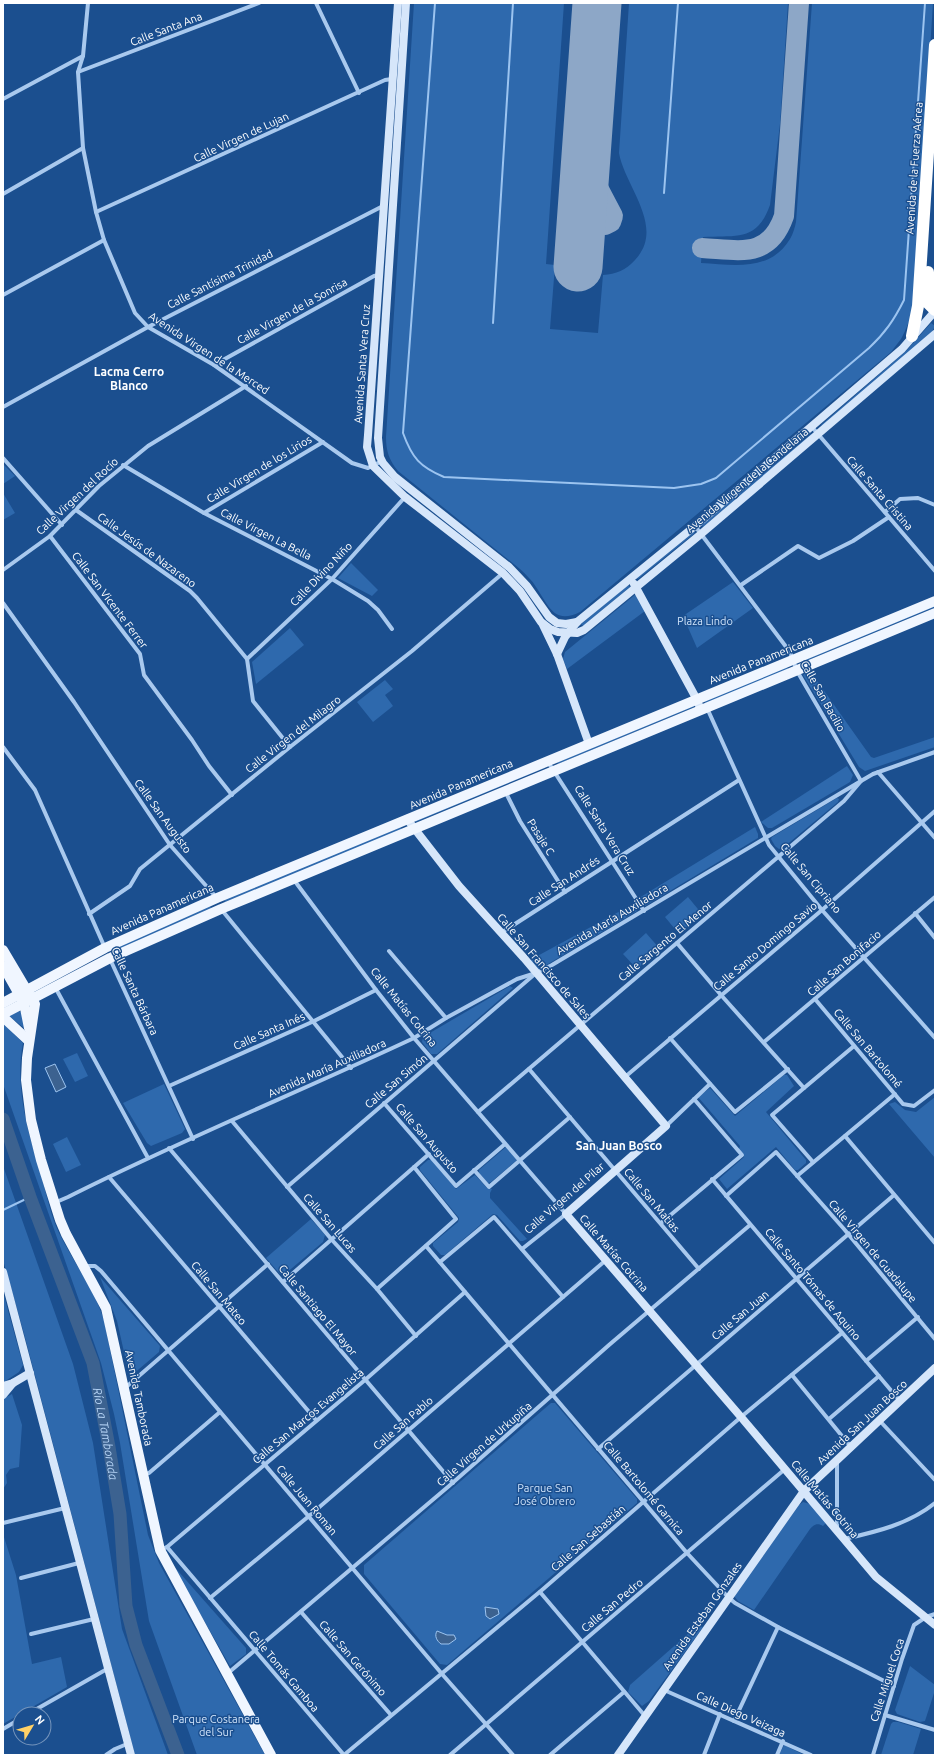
<svg xmlns="http://www.w3.org/2000/svg" width="938" height="1758" font-family="Ubuntu,sans-serif">
<rect width="100%" height="100%" fill="#1b4f8f"/>
<g fill="#2e69ad">
<path d="M414,3H564L546,264L555,265L550,329L598,333L603,275C616,274 626,270 635,260C666,227 625,187 619,153L629,3H788L780,124L770,205C757,242 736,235 703,237L701,263C734,265 770,272 790,239C793,234 795,227 796,222L812,3H933L914,299L910,319L905,331L901,339L891,352L580,612C554,625 549,606 536,587C532,580 526,575 520,569L398,471C389,460 386,451 386,437Z"/>
<path d="M931,323L935,326L932,332L822,426L821,425L906,351Z"/>
<path d="M811,434L812,435L703,527L702,525Z"/>
<path d="M3,464L15,476L3,484Z"/>
<path d="M3,493L15,513L3,520Z"/>
<path d="M694,532L695,533L638,579L637,578Z"/>
<path d="M351,563L378,590L372,596L338,578Z"/>
<path d="M733,582L753,608L697,648L683,616Z"/>
<path d="M628,585L630,587L583,626L581,624Z"/>
<path d="M636,594L645,611L567,669L563,659L565,652Z"/>
<path d="M935,604V607L803,662L802,660Z"/>
<path d="M290,628L304,645L256,684L252,662Z"/>
<path d="M787,667L788,669L706,704L704,701Z"/>
<path d="M810,671L871,757L874,758L935,737V747L865,771L859,767L803,675Z"/>
<path d="M385,680L393,689L385,695L393,706L373,722L357,702Z"/>
<path d="M693,705L694,707L558,764L557,762Z"/>
<path d="M544,766L545,768L416,822L415,820Z"/>
<path d="M847,766L853,775L850,782L772,828H768L761,822Z"/>
<path d="M837,798L839,799L838,802L784,847L779,849L775,846L771,839L772,837Z"/>
<path d="M401,827L402,830L225,902L224,899Z"/>
<path d="M755,827L758,834V838L645,906L639,898Z"/>
<path d="M688,897L702,914L679,934L665,917Z"/>
<path d="M635,903L638,908L637,911L538,970L530,960Z"/>
<path d="M210,906L211,908L114,952L113,949Z"/>
<path d="M646,933L660,949L637,969L623,954Z"/>
<path d="M510,986L513,988L437,1054H431L422,1042L423,1037Z"/>
<path d="M19,1011L22,1013L25,1027L24,1028L9,1016Z"/>
<path d="M3,1023L23,1043C14,1089 29,1135 42,1178C47,1197 51,1216 59,1233C74,1263 94,1289 104,1320L148,1535L159,1563L265,1755H197L149,1621L120,1443L114,1414L101,1363L3,1084Z"/>
<path d="M77,1053L88,1076L75,1082L63,1059Z"/>
<path d="M784,1075H787L794,1086L766,1112L806,1160V1163L798,1170H795L776,1147L727,1189L719,1179L744,1157L739,1149L740,1146L698,1097L710,1088L735,1116Z"/>
<path d="M164,1084L185,1129L182,1133L151,1146L147,1143L123,1103Z"/>
<path d="M935,1097V1158L889,1104L895,1102L905,1110L916,1112Z"/>
<path d="M67,1137L81,1165L66,1172L53,1144Z"/>
<path d="M506,1147L517,1160L491,1182L488,1183L479,1173V1170Z"/>
<path d="M428,1160H432L456,1189L475,1175L487,1188L492,1189L490,1193V1198L527,1239L523,1241H520L497,1215L493,1214L445,1255H441L433,1246V1243L458,1222L459,1218L420,1170V1167Z"/>
<path d="M3,1166L73,1364L93,1443L122,1629L168,1755H135L131,1740L23,1330L3,1260Z"/>
<path d="M311,1219L325,1235L323,1242L285,1274H280L266,1258Z"/>
<path d="M100,1277L160,1346L159,1352L132,1375L129,1374L117,1321Z"/>
<path d="M3,1292L23,1365L19,1372L4,1382L3,1381Z"/>
<path d="M12,1394L22,1425L19,1467L10,1469L6,1475L7,1483L3,1489V1399Z"/>
<path d="M551,1403H555L637,1499V1503L447,1665L440,1664L364,1574V1565Z"/>
<path d="M803,1502L810,1504L826,1523L823,1526C818,1523 814,1524 810,1529L754,1610L738,1601L734,1596L799,1505Z"/>
<path d="M3,1534L16,1575L32,1664L61,1657L67,1687L3,1724Z"/>
<path d="M171,1563L246,1648V1654L230,1666Z"/>
<path d="M698,1625L703,1627L649,1701L642,1706L628,1692L630,1685Z"/>
<path d="M910,1666L935,1685V1690L925,1721L920,1722L897,1714L895,1710Z"/>
<path d="M893,1722H898L921,1729L913,1755H881L891,1724Z"/>
<path d="M784,1745L804,1755H779Z"/>
</g>
<g fill="#3c6290" stroke="#9cc4f0">
<path d="M55,1064L66,1087L56,1092L45,1068Z"/>
<path d="M485,1607L498,1609L499,1614L490,1619L486,1616Z"/>
<path d="M437,1631L447,1635H454L456,1639L449,1644H441C437,1641 434,1636 437,1631Z"/>
</g>
<g fill="none" stroke-linecap="round" stroke-linejoin="round">
<g stroke="#9cc4f0" stroke-width="2">
<path d="M435,3L403,433C412,458 420,467 444,477L674,488L701,484L716,478L869,348C885,333 894,320 904,300L925,3"/>
<path d="M664,193L678,3"/>
<path d="M493,323L513,3"/>
<path d="M3,1210L30,1197"/>
</g>
<path stroke="#3c6290" stroke-width="13" id="s1" d="M3,1119L30,1197L93,1363L109,1447L120,1514L126,1606L136,1645L178,1755"/>
<g stroke="#8da7c7" stroke-width="20">
<path d="M586,156L593,178L613,216L611,222L605,225"/>
<path d="M702,248C740,250 769,259 784,216L799,3"/>
</g>
<path stroke="#8da7c7" stroke-width="49" d="M578,267L597,3"/>
<g stroke="#a9c9ee" stroke-width="4">
<path d="M88,3L83,56L78,72L83,148L96,212L104,240L135,313L148,327L214,365L352,463L368,468L382,461"/>
<path d="M316,3L359,93"/>
<path d="M78,72L259,3"/>
<path d="M3,99L83,56"/>
<path d="M3,194L83,148"/>
<path d="M96,212L385,80L392,79"/>
<path d="M3,295L104,240"/>
<path d="M214,365L374,276L379,275"/>
<path d="M3,407L148,327L383,206"/>
<path d="M812,427L935,571"/>
<path d="M3,458L62,525"/>
<path d="M123,465L204,513L332,579L368,601L378,610L392,629"/>
<path d="M76,510L190,591L197,598L247,659L253,701L290,747"/>
<path d="M885,512L900,499L918,498L935,505"/>
<path d="M204,513L323,442"/>
<path d="M50,536L140,654L144,675L192,740L209,766L232,795"/>
<path d="M3,570L50,536L99,486L148,446L246,386"/>
<path d="M741,585L798,546L819,558L853,541L889,517"/>
<path d="M3,603L74,702L170,845L216,897"/>
<path d="M247,659L332,579L405,497"/>
<path d="M707,708L769,845L822,910L935,1038"/>
<path d="M3,747L35,790L105,948"/>
<path d="M548,762L644,911"/>
<path d="M878,772L935,838"/>
<path d="M505,791L520,821L565,892"/>
<path d="M294,880L376,990L414,1038L566,1214L522,1249"/>
<path d="M221,909L351,1068"/>
<path d="M915,913L935,938"/>
<path d="M89,914L130,886L140,869L290,747L412,651L503,573"/>
<path d="M501,933L739,780"/>
<path d="M677,943L721,995L804,1088"/>
<path d="M389,951L446,1018"/>
<path d="M110,959L193,1139"/>
<path d="M55,987L148,1158"/>
<path d="M815,999L903,1104L914,1106L935,1090"/>
<path d="M670,1038L735,1112L788,1069"/>
<path d="M764,1042L935,897"/>
<path d="M529,1069L699,1269"/>
<path d="M625,1077L822,910L935,811"/>
<path d="M169,1086L312,1022L376,990"/>
<path d="M384,1103L456,1186L505,1144"/>
<path d="M478,1112L844,801L861,781L797,671L790,652L695,526"/>
<path d="M232,1121L332,1240L377,1289L416,1336"/>
<path d="M666,1126L710,1084"/>
<path d="M845,1136L935,1243"/>
<path d="M169,1148L453,1483"/>
<path d="M813,1162L772,1115L854,1046"/>
<path d="M474,1170L489,1187L570,1117"/>
<path d="M797,1176L895,1094"/>
<path d="M109,1177L316,1420"/>
<path d="M712,1179L900,1401"/>
<path d="M287,1187L536,973"/>
<path d="M726,1196L776,1152L844,1229L935,1339"/>
<path d="M54,1203L68,1197C181,1140 299,1092 414,1038L446,1018L517,979L536,973L552,965L861,781L873,774L935,752"/>
<path d="M661,1223L742,1155L694,1099"/>
<path d="M426,1246L687,1553L728,1597L735,1603L778,1627L894,1686"/>
<path d="M440,1262L494,1217L563,1297"/>
<path d="M85,1266H95L101,1271L442,1674L513,1755"/>
<path d="M283,1282L429,1154"/>
<path d="M377,1289L456,1219L414,1167"/>
<path d="M866,1361L918,1317"/>
<path d="M792,1375L851,1447"/>
<path d="M125,1388L268,1264"/>
<path d="M829,1419L879,1376"/>
<path d="M879,1420L935,1480"/>
<path d="M598,1449L894,1195"/>
<path d="M144,1474L149,1473L220,1412"/>
<path d="M3,1523L65,1508"/>
<path d="M837,1530V1461"/>
<path d="M844,1539C876,1532 909,1524 935,1503"/>
<path d="M167,1547L344,1755"/>
<path d="M160,1550L167,1547L365,1380L465,1292"/>
<path d="M21,1578L79,1563"/>
<path d="M540,1592L645,1716"/>
<path d="M210,1598L309,1516L606,1260"/>
<path d="M301,1612L391,1715"/>
<path d="M31,1634L94,1619"/>
<path d="M227,1674L449,1486L609,1345L750,1225"/>
<path d="M664,1690L811,1755"/>
<path d="M28,1714L107,1669"/>
<path d="M885,1715L935,1730"/>
<path d="M734,1721L778,1627"/>
<path d="M3,1729L20,1719"/>
<path d="M106,1755L115,1749L127,1744"/>
<path d="M344,1755L542,1590L741,1417L842,1333"/>
<path d="M450,1755L785,1469"/>
<path d="M550,1755L624,1692"/>
<path d="M704,1755L720,1714"/>
<path d="M777,1755L783,1741"/>
<path d="M873,1755L902,1659L914,1625L926,1617L935,1614"/>
</g>
<g stroke="#d6e6fa" stroke-width="8">
<path d="M398,3L368,435L367,447L373,466L405,497L503,573L520,591L541,622L550,629L558,632L577,633L584,630L701,534L935,334"/>
<path d="M406,3L378,438L380,457L383,463L395,477L509,567L527,586L549,617L557,623L566,624L577,622"/>
<path d="M634,584L696,698L701,710"/>
<path d="M543,625L557,654L589,744"/>
<path d="M557,654L565,637L577,622L695,526L902,349L935,311"/>
<path d="M407,819L459,886L524,958L666,1126L566,1214L741,1417L876,1577L935,1625"/>
<path d="M3,1272L131,1755"/>
<path d="M3,1386L13,1383L30,1373"/>
<path d="M3,1395L13,1383"/>
<path d="M618,1755L804,1491L935,1368"/>
</g>
<g stroke="#f0f6ff" stroke-width="10">
<path d="M3,950L35,1004L27,1058L26,1080L31,1120L41,1160L60,1220L66,1234L106,1308L160,1550L271,1755"/>
<path d="M3,966L24,1003L29,1028"/>
<path d="M3,1003L105,948L217,898L935,601"/>
<path d="M3,1014L110,958L221,909L935,613"/>
<path d="M3,1017L29,1041"/>
</g>
<g stroke="#fff" stroke-width="12">
<path d="M928,272V291L935,299"/>
<path d="M920,295L935,310"/>
<path d="M912,336L918,306L935,45"/>
</g>
</g>
<g text-anchor="middle" dominant-baseline="central" stroke-width="3" stroke-linejoin="round" paint-order="stroke">
<g font-size="11" fill="#fff" stroke="#1b4f8f">
<text transform="translate(166 29) rotate(-21)">Calle Santa Ana</text>
<text transform="translate(241 137) rotate(-25)">Calle Virgen de Lujan</text>
<text transform="translate(914 168) rotate(-86)">Avenida de la Fuerza Aérea</text>
<text transform="translate(220 279) rotate(-27)">Calle Santísima Trinidad</text>
<text transform="translate(292 311) rotate(-29)">Calle Virgen de la Sonrisa</text>
<text transform="translate(209 353) rotate(33)">Avenida Virgen de la Merced</text>
<text transform="translate(362 364) rotate(-86)">Avenida Santa Vera Cruz</text>
<text transform="translate(259 469) rotate(-31)">Calle Virgen de los Lirios</text>
<text transform="translate(747 480) rotate(-40)">Avenida Virgen de la Candelaria</text>
<text transform="translate(880 493) rotate(49)">Calle Santa Cristina</text>
<text transform="translate(77 496) rotate(-43)">Calle Virgen del Rocío</text>
<text transform="translate(266 534) rotate(27)">Calle Virgen La Bella</text>
<text transform="translate(147 550) rotate(36)">Calle Jesús de Nazareno</text>
<text transform="translate(321 574) rotate(-46)">Calle Divino Niño</text>
<text transform="translate(110 600) rotate(53)">Calle San Vicente Ferrer</text>
<text transform="translate(761 660) rotate(-22)">Avenida Panamericana</text>
<text transform="translate(823 696) rotate(61)">Calle San Bacilio</text>
<text transform="translate(293 734) rotate(-38)">Calle Virgen del Milagro</text>
<text transform="translate(461 784) rotate(-23)">Avenida Panamericana</text>
<text transform="translate(163 816) rotate(54)">Calle San Augusto</text>
<text transform="translate(605 830) rotate(58)">Calle Santa Vera Cruz</text>
<text transform="translate(541 837) rotate(58)">Pasaje C</text>
<text transform="translate(811 878) rotate(50)">Calle San Cipriano</text>
<text transform="translate(564 881) rotate(-33)">Calle San Andrés</text>
<text transform="translate(162 909) rotate(-24)">Avenida Panamericana</text>
<text transform="translate(612 919) rotate(-31)">Avenida María Auxiliadora</text>
<text transform="translate(665 941) rotate(-40)">Calle Sargento El Menor</text>
<text transform="translate(765 946) rotate(-40)">Calle Santo Domingo Savio</text>
<text transform="translate(844 963) rotate(-41)">Calle San Bonifacio</text>
<text transform="translate(544 966) rotate(49)">Calle San Francisco de Sales</text>
<text transform="translate(135 991) rotate(65)">Calle Santa Bárbara</text>
<text transform="translate(404 1007) rotate(51)">Calle Matías Cotrina</text>
<text transform="translate(269 1031) rotate(-24)">Calle Santa Inés</text>
<text transform="translate(868 1048) rotate(50)">Calle San Bartolomé</text>
<text transform="translate(327 1068) rotate(-24)">Avenida María Auxiliadora</text>
<text transform="translate(396 1081) rotate(-40)">Calle San Simón</text>
<text transform="translate(427 1138) rotate(49)">Calle San Augusto</text>
<text transform="translate(564 1198) rotate(-41)">Calle Virgen del Pilar</text>
<text transform="translate(652 1200) rotate(50)">Calle San Matias</text>
<text transform="translate(330 1223) rotate(49)">Calle San Lucas</text>
<text transform="translate(873 1251) rotate(50)">Calle Virgen de Guadalupe</text>
<text transform="translate(614 1253) rotate(49)">Calle Matías Cotrina</text>
<text transform="translate(813 1284) rotate(50)">Calle Santo Tómas de Aquino</text>
<text transform="translate(219 1293) rotate(50)">Calle San Mateo</text>
<text transform="translate(318 1310) rotate(50)">Calle Santiago El Mayor</text>
<text transform="translate(740 1315) rotate(-40)">Calle San Juan</text>
<text transform="translate(139 1398) rotate(78)">Avenida Tamborada</text>
<text transform="translate(308 1416) rotate(-40)">Calle San Marcos Evangelista</text>
<text transform="translate(862 1422) rotate(-43)">Avenida San Juan Bosco</text>
<text transform="translate(403 1423) rotate(-41)">Calle San Pablo</text>
<text transform="translate(484 1444) rotate(-41)">Calle Virgen de Urkupiña</text>
<text transform="translate(644 1488) rotate(50)">Calle Bartolomé Garnica</text>
<text transform="translate(825 1499) rotate(50)">Calle Matías Cotrina</text>
<text transform="translate(307 1500) rotate(50)">Calle Juan Roman</text>
<text transform="translate(588 1538) rotate(-41)">Calle San Sebastián</text>
<text transform="translate(612 1605) rotate(-40)">Calle San Pedro</text>
<text transform="translate(702 1616) rotate(-55)">Avenida Esteban Gonzales</text>
<text transform="translate(353 1658) rotate(49)">Calle San Gerónimo</text>
<text transform="translate(284 1671) rotate(50)">Calle Tomás Gamboa</text>
<text transform="translate(887 1680) rotate(-72)">Calle Miguel Coca</text>
<text transform="translate(741 1714) rotate(24)">Calle Diego Veizaga</text>
</g>
<g font-size="11" fill="#cfe3fa" stroke="#1b4f8f">
<text x="705" y="621">Plaza Lindo</text>
<text x="545" y="1488">Parque San<tspan x="545" dy="13">José Obrero</tspan></text>
<text x="216" y="1719">Parque Costanera<tspan x="216" dy="13">del Sur</tspan></text>
</g>
<g font-size="12" font-weight="bold" fill="#fff" stroke="#1b4f8f">
<text x="129" y="371">Lacma Cerro<tspan x="129" dy="14">Blanco</tspan></text>
<text x="619" y="1145">San Juan Bosco</text>
</g>
<g font-size="12" font-style="italic" fill="#b5d3f5" stroke="#1b4f8f">
<text stroke="none"><textPath href="#s1" startOffset="332">Río La Tamborada</textPath></text>
</g>
</g>
<rect width="938" height="1758" fill="none" stroke="#ffffff" stroke-width="8"/>
<g transform="translate(32 1726) rotate(52)"><circle r="19" fill="#1b4f8f" stroke="#7695bc"/>
<path d="M0-3L7 15L0 10L-7 15Z" fill="#ffd166"/>
<text y="-6" font-size="11" font-weight="bold" text-anchor="middle" fill="#ffffff">N</text>
</g>
</svg>
